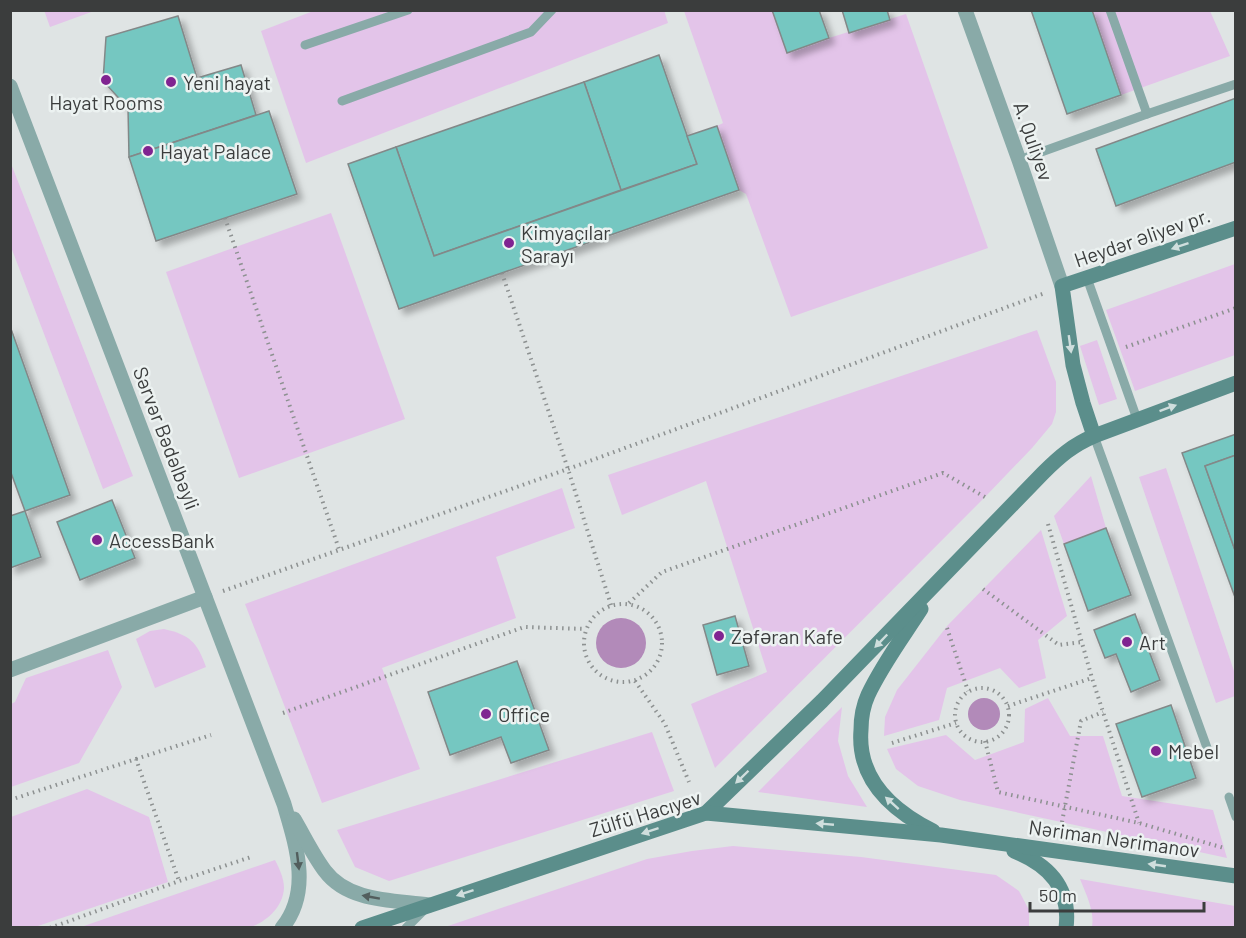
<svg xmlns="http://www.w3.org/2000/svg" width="1246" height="938" font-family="Barlow,sans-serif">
<defs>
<filter id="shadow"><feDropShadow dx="5.5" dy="5.5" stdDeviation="3" flood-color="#0004"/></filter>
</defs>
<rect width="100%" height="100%" fill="#dfe4e4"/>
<g fill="#e3c4e9">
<path d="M44,10H94V11L50,27Z"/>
<path d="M316,10H664L668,23L306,163L261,31Z"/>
<path d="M684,11H772L829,38L906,14L988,248L791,317L746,194L739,190L717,126L723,123Z"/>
<path d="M1092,11H1210L1230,56L1121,95Z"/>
<path d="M10,161L133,476L103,489L11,247Z"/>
<path d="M331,213L405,419L239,478L166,272Z"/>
<path d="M1235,264V355L1135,391L1106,310Z"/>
<path d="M1037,330L1056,382V412L1052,424L1032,448L985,497L715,768L691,704L767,672L706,481L622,515L608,475Z"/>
<path d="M1097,340L1117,399L1099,405L1080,346Z"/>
<path d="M1166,468L1235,674V696L1216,703L1139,477Z"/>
<path d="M1091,476L1106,528L1064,544L1054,516Z"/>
<path d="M562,488L575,528L496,557L516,618L382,668L420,769L322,803L245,604Z"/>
<path d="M1041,530L1067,616L1038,640L1046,678L1019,688L1000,668L947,688L939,720L884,736L885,717L897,690L948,625Z"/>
<path d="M164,629C190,635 197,642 206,667L155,688L136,639L150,631Z"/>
<path d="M108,650L122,687L79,763L11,787V704L15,702L26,678Z"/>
<path d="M1048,698L1070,736H1103L1122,796L1213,810L1227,858L960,800L918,786L896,769L887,749L946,735L975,760L1024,742L1025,709Z"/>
<path d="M842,707L838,741L848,776L867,807L758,792Z"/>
<path d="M652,732L674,791L389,881L355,867L337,830Z"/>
<path d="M87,789L149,817L168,882L35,927H11V817Z"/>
<path d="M733,846L861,857L996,875L1019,891L1029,910V927H445L647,859L692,851Z"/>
<path d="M275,860C279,868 284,878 284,888C283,907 267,921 251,927H81Z"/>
<path d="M1080,879L1235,906V927H1092C1095,912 1086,894 1080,879Z"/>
</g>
<g fill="#b28ab9">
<circle cx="621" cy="643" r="25"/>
<circle cx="984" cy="714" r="16"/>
</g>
<g fill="#74c7c1" stroke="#838888" stroke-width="1.5" filter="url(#shadow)">
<path d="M772,10H819L829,38L787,53Z"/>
<path d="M842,10H887L890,20L849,33Z"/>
<path d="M1031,10H1092L1121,95L1067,114Z"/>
<path d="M178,16L197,78L241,65L256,115L129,157L128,108L103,81L106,37Z"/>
<path d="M659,55L697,164L621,190L584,82Z"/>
<path d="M584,82L621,190L434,256L396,147Z"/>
<path d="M1236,98V162L1116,206L1096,149Z"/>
<path d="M269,111L297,194L156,241L129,157Z"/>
<path d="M717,126L739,190L399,309L348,164L396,147L434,256L697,164L687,136Z"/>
<path d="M10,326L70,495L25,511L10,470Z"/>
<path d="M1236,434V455L1205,466L1236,553V600L1182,453Z"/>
<path d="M1236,455V553L1205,466Z"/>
<path d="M112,500L135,558L80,580L57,522Z"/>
<path d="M25,511L41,557L10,568V516Z"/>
<path d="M1106,528L1131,595L1088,611L1064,544Z"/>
<path d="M1135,614L1160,680L1131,692L1116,654L1105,658L1094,630Z"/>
<path d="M735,616L749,666L717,675L703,625Z"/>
<path d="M517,661L549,750L511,763L501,737L450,755L428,692Z"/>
<path d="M1171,705L1196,778L1142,797L1116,724Z"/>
</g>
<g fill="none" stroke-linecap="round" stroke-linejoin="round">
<g stroke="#8d9191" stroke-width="4" stroke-dasharray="1.5 4.5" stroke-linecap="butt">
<path d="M225,218L339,549"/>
<path d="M502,273L568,469L611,605"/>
<path d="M1126,347L1236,308"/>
<path d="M1048,524L1092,678L1139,823"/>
<path d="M983,589L1059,645L1082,642"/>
<path d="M223,591L568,469L1045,293"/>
<path d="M629,603L662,572L943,473L985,497"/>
<circle cx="623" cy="643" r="39"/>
<path d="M947,628L968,691"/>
<path d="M635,681L665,724L689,782"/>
<circle cx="982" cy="715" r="27"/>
<path d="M1008,706L1092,678"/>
<path d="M283,713L524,627L586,629"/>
<path d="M985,741L998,792L1139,823L1224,848"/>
<path d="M892,743L956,723"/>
<path d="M136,759L211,735"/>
<path d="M10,800L136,759L179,881"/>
<path d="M1062,822L1081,721L1103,712"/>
<path d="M50,928L179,881L251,857"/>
</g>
<g stroke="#89aaa8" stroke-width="9">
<path d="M1110,10L1147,114L1236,84"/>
<path d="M305,45L408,10"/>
<path d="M342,101L531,32L552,10"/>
<path d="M1019,160L1147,114"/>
<path d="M1087,278L1137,419"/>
<path d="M1094,436L1210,756"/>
<path d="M1229,797L1236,817"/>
<path d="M406,928L423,911"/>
</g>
<g stroke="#89aaa8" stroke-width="15">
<path d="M965,10L1019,160L1062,286"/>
<path d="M10,670L205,597"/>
</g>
<g stroke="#89aaa8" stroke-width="15">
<path d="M10,86L284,804C296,845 312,891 282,928"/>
<path d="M294,819C304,836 313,855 325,871C348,902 394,900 429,905"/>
</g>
<g stroke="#5b8e8b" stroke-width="15">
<path d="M1094,436L1083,403L1073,365L1062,286L1236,228"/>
<path d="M921,609C903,637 882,665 868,695C863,706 861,718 861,730C857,780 893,811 933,831"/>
<path d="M706,813L822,701L1043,473C1060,456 1073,445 1094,436L1236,383"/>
<path d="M1014,851C1049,865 1071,888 1066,928"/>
<path d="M362,928L706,813L941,835L1236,876"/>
</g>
</g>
<defs><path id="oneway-solid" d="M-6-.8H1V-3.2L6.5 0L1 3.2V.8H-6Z" transform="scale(1.5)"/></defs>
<g fill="#cfdedd">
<use href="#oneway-solid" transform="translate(1180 246) rotate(161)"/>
<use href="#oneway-solid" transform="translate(1070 344) rotate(82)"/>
<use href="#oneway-solid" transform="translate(1168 408) rotate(-20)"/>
<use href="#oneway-solid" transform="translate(881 641) rotate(134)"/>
<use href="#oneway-solid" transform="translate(742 777) rotate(136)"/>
<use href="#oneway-solid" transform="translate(892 803) rotate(-138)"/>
<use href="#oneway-solid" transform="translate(825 824) rotate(-175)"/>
<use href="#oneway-solid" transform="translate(650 831) rotate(162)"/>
<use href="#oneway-solid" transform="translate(1157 865) rotate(-172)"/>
<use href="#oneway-solid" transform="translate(465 893) rotate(162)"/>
</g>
<g fill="#525e5d">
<use href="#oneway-solid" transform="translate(298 861) rotate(83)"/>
<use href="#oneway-solid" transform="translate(371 897) rotate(-170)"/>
</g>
<g fill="#802491" stroke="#ecf2f1" stroke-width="2">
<circle cx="106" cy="80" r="6"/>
<circle cx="171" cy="82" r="6"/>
<circle cx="148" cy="151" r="6"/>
<circle cx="509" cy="243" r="6"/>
<circle cx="97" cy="540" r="6"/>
<circle cx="719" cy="636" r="6"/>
<circle cx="1127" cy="642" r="6"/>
<circle cx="486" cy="714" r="6"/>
<circle cx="1156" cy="751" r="6"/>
</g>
<g text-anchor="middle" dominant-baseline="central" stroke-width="5" stroke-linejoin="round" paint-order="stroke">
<g font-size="20" fill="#3b3d3d" stroke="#ecf2f1" text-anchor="start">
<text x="183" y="82">Yeni hayat</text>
<text x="106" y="102" text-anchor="middle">Hayat Rooms</text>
<text x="160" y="151">Hayat Palace</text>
<text x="521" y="232">Kimyaçılar<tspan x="521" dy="23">Sarayı</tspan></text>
<text x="109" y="540">AccessBank</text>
<text x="731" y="636">Zәfәran Kafe</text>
<text x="1139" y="642">Art</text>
<text x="498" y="714">Office</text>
<text x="1168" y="751">Mebel</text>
</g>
<g font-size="20" fill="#3b3d3d" stroke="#ecf2f1">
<text transform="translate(1034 141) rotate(71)">A. Quliyev</text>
<text transform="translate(1142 237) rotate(-19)">Heydər Əliyev pr.</text>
<text transform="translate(167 438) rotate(69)">Sərvər Bədəlbəyli</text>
<text transform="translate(645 813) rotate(-17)">Zülfü Hacıyev</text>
<text transform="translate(1114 838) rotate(8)">Nəriman Nərimanov</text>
</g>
</g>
<rect width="1246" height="938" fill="none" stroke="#3b3d3d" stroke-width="24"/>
<path d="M1030 902v9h174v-9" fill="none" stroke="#3b3d3d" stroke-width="3"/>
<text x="1039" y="902" font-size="18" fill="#3b3d3d" stroke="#ecf2f1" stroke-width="4.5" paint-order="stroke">50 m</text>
</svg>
